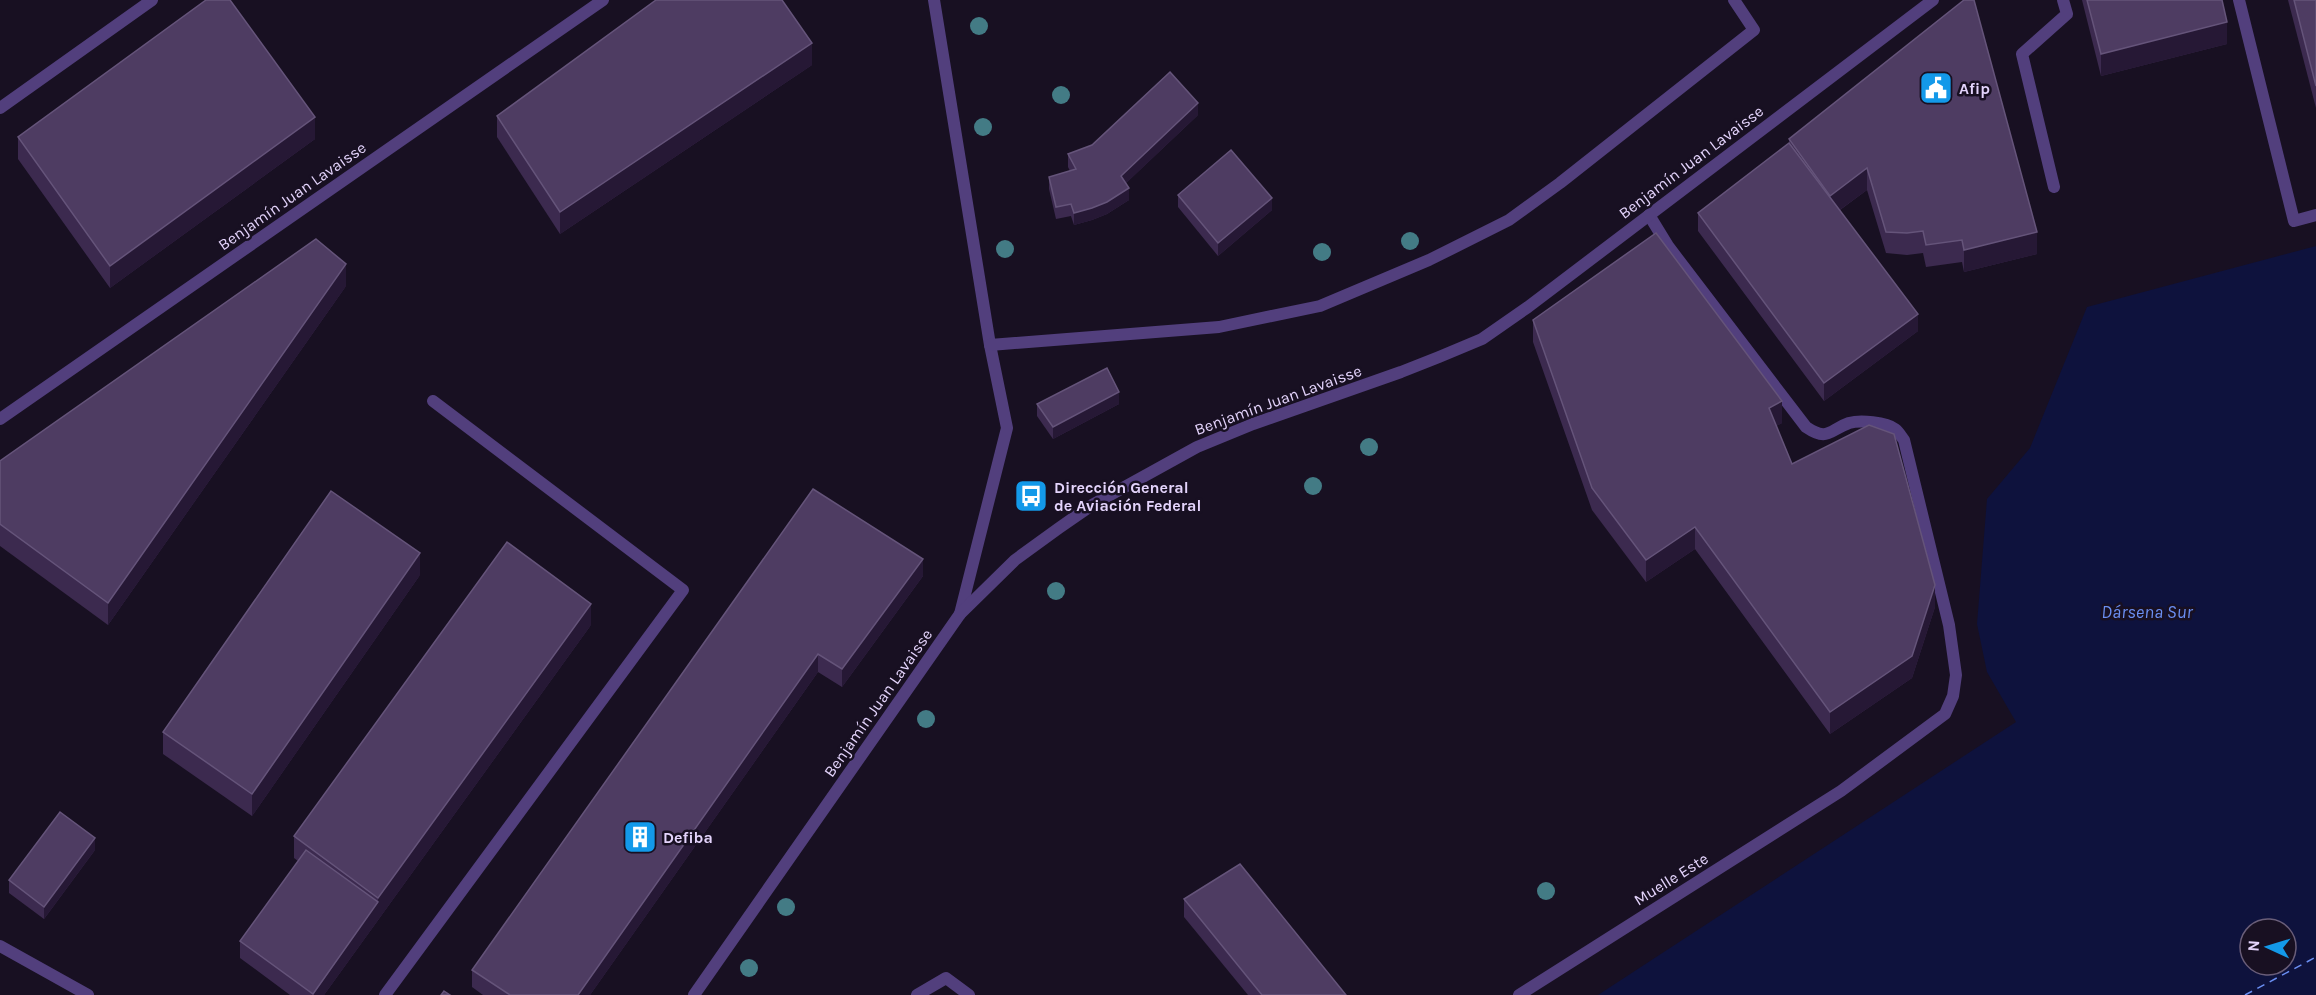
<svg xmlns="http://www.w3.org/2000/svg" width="2316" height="995" font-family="Karla,sans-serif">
<rect width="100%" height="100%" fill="#181022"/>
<path fill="#0e123d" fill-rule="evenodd" d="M2316,246V995H1598L2016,722L1987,672L1977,624L1987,499L2030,448L2087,307ZM2250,929H2286V965H2250Z"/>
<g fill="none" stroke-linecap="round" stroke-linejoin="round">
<path stroke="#6b8ff3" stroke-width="1.5" stroke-dasharray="8 6" stroke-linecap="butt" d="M2245,995L2316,957"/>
<g stroke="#523f7d" stroke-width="12">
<path d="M934,0L990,345L1007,428L960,614"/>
<path d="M2239,0L2294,221L2316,215"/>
<path d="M0,108L152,0"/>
<path d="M2054,187L2022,54L2067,14L2063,0"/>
<path d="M990,345L1219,327L1320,306L1429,260L1509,220L1560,183L1754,30L1734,0"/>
<path d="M0,946L88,995"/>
<path d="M385,995L683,590L433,401"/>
<path d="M917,995L946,978L969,995"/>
<path d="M1519,995L1841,791L1945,714L1953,696L1956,675L1949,625L1904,440C1901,436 1899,432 1895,429C1886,422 1860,420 1849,423C1829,430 1828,442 1806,427L1668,246L1649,215"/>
</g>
<g stroke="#523f7d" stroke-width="12">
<path d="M0,419L603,0"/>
<path d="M694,995L960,614L1015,560L1059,528L1092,505L1197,447L1253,424L1401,372L1439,357L1482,339L1528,307L1933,0"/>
</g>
</g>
<g fill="#437b85">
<circle cx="979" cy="26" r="9"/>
<circle cx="1061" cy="95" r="9"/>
<circle cx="983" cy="127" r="9"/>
<circle cx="1410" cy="241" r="9"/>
<circle cx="1005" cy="249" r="9"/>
<circle cx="1322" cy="252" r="9"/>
<circle cx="1369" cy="447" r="9"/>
<circle cx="1313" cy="486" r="9"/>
<circle cx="1056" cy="591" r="9"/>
<circle cx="926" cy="719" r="9"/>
<circle cx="1546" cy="891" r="9"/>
<circle cx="786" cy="907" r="9"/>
<circle cx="749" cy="968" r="9"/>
</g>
<g fill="#3c2a4f">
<path d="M1964,0L2037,254L1964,272L1962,262L1926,267L1923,253L1907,255L1886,253L1867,190L1840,210L1918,331L1824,401L1698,231V213L1789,143V139Z"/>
<path d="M2082,0H2222L2227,44L2101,76Z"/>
<path d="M2288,0H2316V108Z"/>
<path d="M812,65L560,234L497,137V116Z"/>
<path d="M1198,115L1126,183L1129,200L1107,214L1092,220L1074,225L1071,216L1056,219L1049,189V177L1070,171L1068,167V154Z"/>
<path d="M18,137L315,139L110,288L18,159Z"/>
<path d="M1178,195L1272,210L1218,256L1178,207Z"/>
<path d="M346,286L108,625L0,546V461Z"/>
<path d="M1533,320L1782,423L1776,426L1792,464L1935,607L1912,678L1830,734L1695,549L1646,582L1592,510L1533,342Z"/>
<path d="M1037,404H1119L1053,439L1037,416Z"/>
<path d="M923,559V576L842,687L818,672L590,995H483L472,987V970Z"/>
<path d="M420,575L252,816L163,754V732Z"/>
<path d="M591,625L324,995H290L240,958V941L298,861L294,858V836Z"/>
<path d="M95,850L44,919L9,893V880Z"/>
<path d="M1184,899L1346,995H1248L1184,917Z"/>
</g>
<g fill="#261835">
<path d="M2227,22V44L2101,76V54Z"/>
<path d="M812,43V65L560,234V212Z"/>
<path d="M1198,103V115L1121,188V176Z"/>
<path d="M315,117V139L110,288V266Z"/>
<path d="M1867,168V190L1830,217V196Z"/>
<path d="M1129,188V200L1107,214L1092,220L1074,225V213Z"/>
<path d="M1272,198V210L1218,256V243Z"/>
<path d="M2037,232V254L1964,272V250Z"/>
<path d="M346,264V286L108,625V603Z"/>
<path d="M1918,314V331L1824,401V383Z"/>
<path d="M1119,392V404L1053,439V427Z"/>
<path d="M1782,401V423L1769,430V408Z"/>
<path d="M1695,527V549L1646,582V560Z"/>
<path d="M420,553V575L252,816V794Z"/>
<path d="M923,559V576L842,687V669Z"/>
<path d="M1935,585V607L1912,678L1830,734V712Z"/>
<path d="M591,604V625L324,995H313L378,902V898Z"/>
<path d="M818,654V672L590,995H578Z"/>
<path d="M95,838V850L44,919V907Z"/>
</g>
<g fill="#4e3c62" stroke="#65547a" stroke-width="1.5">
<path d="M206,0H230L315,117L110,266L18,137Z"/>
<path d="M656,0H782L812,43L560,212L497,116Z"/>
<path d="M1964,0H1974L2037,232L1964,250L1962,240L1926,245L1923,231L1907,233L1886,232L1867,168L1830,196L1789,139Z"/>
<path d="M2087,0H2222L2227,22L2101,54Z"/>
<path d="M2294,0H2316V86Z"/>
<path d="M1170,72L1198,103L1121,176L1129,188L1107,202L1092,208L1074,213L1071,204L1056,207L1049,177L1076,169L1068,154L1092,145Z"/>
<path d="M1789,143L1918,314L1824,383L1698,213Z"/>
<path d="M1231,150L1272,198L1218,243L1178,195Z"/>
<path d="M1656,233L1782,401L1769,408L1792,464L1869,425L1894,434L1935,585L1912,656L1830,712L1695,527L1646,560L1592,488L1533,320Z"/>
<path d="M316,239L346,264L108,603L0,524V461Z"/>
<path d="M1107,368L1119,392L1053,427L1037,404Z"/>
<path d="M813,489L923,559L842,669L818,654L578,995H510L472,970Z"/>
<path d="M331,491L420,553L252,794L163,732Z"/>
<path d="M507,542L591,604L378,898L294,836Z"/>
<path d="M60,812L95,838L44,907L9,880Z"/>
<path d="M306,850L378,902L313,994L240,941Z"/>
<path d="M1240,864L1346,995H1262L1184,899Z"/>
<path d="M444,991L450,995H441Z"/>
</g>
<defs>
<g id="civic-square" transform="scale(1.725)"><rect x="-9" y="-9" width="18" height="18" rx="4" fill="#1399e9" stroke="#181022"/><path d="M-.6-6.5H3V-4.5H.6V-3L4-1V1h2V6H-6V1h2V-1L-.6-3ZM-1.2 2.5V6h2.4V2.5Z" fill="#fff"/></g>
<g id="bus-square" transform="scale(1.725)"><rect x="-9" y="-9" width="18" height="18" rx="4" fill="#1399e9" stroke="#181022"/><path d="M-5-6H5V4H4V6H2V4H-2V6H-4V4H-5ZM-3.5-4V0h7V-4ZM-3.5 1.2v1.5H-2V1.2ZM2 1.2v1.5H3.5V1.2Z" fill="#fff"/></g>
<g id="building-square" transform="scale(1.725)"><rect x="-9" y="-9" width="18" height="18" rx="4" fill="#1399e9" stroke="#181022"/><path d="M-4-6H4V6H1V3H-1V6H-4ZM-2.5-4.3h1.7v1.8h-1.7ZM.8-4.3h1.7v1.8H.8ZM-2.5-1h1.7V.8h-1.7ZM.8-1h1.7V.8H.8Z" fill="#fff"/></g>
</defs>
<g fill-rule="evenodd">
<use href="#civic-square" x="1936" y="88"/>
<use href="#bus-square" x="1031" y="496"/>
<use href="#building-square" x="640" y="837"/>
</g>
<g text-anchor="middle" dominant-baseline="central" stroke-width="5" stroke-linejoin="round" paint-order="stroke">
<g font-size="16" font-weight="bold" fill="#e4d4fc" stroke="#181022" text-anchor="start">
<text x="1959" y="88">Afip</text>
<text x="1054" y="487">Dirección General<tspan x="1054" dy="18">de Aviación Federal</tspan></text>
<text x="663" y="837">Defiba</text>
</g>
<g font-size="16" fill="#e4d4fc" stroke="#181022">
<text transform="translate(1691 162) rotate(-37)">Benjamín Juan Lavaisse</text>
<text transform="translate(292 196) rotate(-35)">Benjamín Juan Lavaisse</text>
<text transform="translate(1278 400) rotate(-20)">Benjamín Juan Lavaisse</text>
<text transform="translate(878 703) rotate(-55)">Benjamín Juan Lavaisse</text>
<text transform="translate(1671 879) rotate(-32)">Muelle Este</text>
</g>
<g font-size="18" font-style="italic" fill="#6b8ff3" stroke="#181022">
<text x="2147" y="612">Dársena Sur</text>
</g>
</g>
<g transform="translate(2268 947) rotate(274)"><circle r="28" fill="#181022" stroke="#6a5e79" stroke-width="1.5"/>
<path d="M0-4.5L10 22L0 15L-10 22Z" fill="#1399e9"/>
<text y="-9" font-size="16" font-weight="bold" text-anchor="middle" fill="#e4d4fc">N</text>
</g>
</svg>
